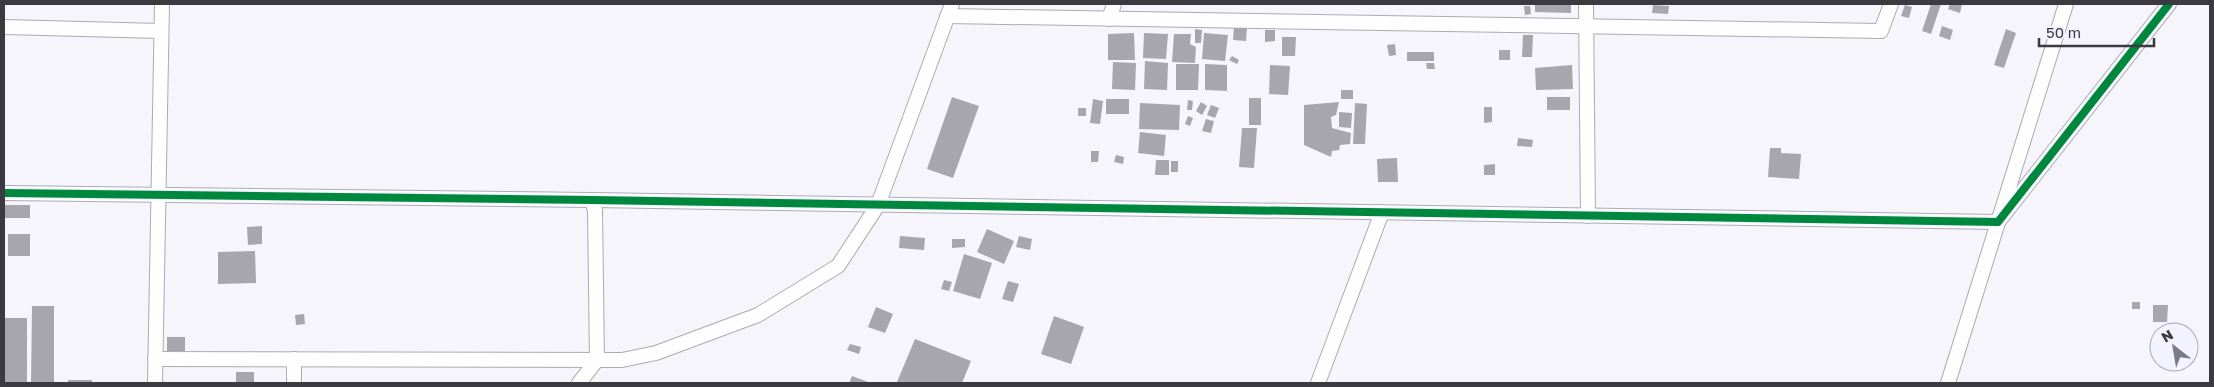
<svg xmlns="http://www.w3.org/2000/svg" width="2214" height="387" font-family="'Golos Text',sans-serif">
<rect width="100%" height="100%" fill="#f6f5fc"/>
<g fill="#a6a6ac">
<path d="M1535,4H1571V13L1535,12Z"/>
<path d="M1931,4H1941L1931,34L1922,31Z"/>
<path d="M1950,4H1962L1960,13L1948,9Z"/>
<path d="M1653,5L1669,6L1668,14L1652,13Z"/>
<path d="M1905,5L1912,7L1909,18L1901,16Z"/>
<path d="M1524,6H1530L1531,14L1525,15Z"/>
<path d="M1942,26L1953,30L1950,40L1939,36Z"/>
<path d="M1234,27L1247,28L1246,41L1233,40Z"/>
<path d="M1195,29L1202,30L1201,43H1195Z"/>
<path d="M2006,29L2016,33L2004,68L1994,65Z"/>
<path d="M1265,30H1275V41L1265,42Z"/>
<path d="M1134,33L1135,60H1108V34Z"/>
<path d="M1144,33L1168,34L1166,59L1143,58Z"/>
<path d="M1204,33L1228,35L1225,61L1202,59Z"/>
<path d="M1174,34H1191L1190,44L1196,47L1195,63L1172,62Z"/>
<path d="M1523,35H1533L1532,57H1522Z"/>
<path d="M1282,37H1296L1295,56H1282Z"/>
<path d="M1395,44L1396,55L1389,56L1387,45Z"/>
<rect x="1499" y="50" width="11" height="10"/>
<rect x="1407" y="52" width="27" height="9"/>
<path d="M1232,56L1239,60L1237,64L1229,60Z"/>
<path d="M1145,61L1168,63L1167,90L1144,89Z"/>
<path d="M1113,62L1136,63L1135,90L1112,89Z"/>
<path d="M1426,63H1434L1435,69H1427Z"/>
<path d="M1176,64H1199L1198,90H1176Z"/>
<path d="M1205,64L1227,65V91L1205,90Z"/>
<path d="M1270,65L1290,66L1288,95L1269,94Z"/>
<path d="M1572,65L1573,89L1536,90L1535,68Z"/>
<rect x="1341" y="90" width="12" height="9"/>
<path d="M952,97L979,106L953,178L927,169Z"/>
<rect x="1547" y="97" width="23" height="13"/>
<rect x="1249" y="98" width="12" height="27"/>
<path d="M1093,99L1103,101L1100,124L1090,123Z"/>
<rect x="1106" y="99" width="23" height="15"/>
<path d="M1188,100L1193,101L1192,110H1187Z"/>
<path d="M1201,102L1207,106L1202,115L1196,111Z"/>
<path d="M1339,102L1336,115L1331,117L1332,128L1351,133L1350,144L1340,145L1339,150L1332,151L1331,157L1304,145V105Z"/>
<path d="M1140,103L1180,105L1179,130L1139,129Z"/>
<path d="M1355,103L1367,104L1365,144H1353Z"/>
<path d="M1211,105L1219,108L1215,118L1207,115Z"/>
<path d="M1484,107H1492V122L1484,123Z"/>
<rect x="1078" y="108" width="8" height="8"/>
<path d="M1339,112L1352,113L1351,128L1339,127Z"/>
<path d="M1188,116L1193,118L1190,126L1185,124Z"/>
<path d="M1206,119L1214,121L1211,133L1202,131Z"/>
<path d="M1242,128H1257L1254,168L1239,167Z"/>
<path d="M1140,132L1166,135L1164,156L1138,153Z"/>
<path d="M1518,138L1533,140L1532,147L1517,146Z"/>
<path d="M1770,148H1781V153L1801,154L1799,179L1768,177Z"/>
<path d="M1091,151H1099L1098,162H1091Z"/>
<path d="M1116,155L1124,157L1123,164L1114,162Z"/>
<path d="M1397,158L1398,182H1378L1377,159Z"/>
<path d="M1156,160H1169V175H1155Z"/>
<rect x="1171" y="161" width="7" height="11"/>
<path d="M1495,164V175H1484V165Z"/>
<rect x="4" y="205" width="26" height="13"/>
<path d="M262,226V244L248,245L247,227Z"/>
<path d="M987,229L1014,241L1004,264L977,252Z"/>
<rect x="8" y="234" width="22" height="22"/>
<path d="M900,236L925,238L924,250L899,248Z"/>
<path d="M1019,236L1032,239L1030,250L1016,247Z"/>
<path d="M952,239H965V247L952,248Z"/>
<path d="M255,251L256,283L218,284V252Z"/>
<path d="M964,254L992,263L980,299L953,291Z"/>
<path d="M944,280L952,282L949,291L941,289Z"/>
<path d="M1008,281L1019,284L1013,302L1002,299Z"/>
<rect x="2132" y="302" width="8" height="7"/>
<path d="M2153,305H2168L2167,322H2153Z"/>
<path d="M32,306H54V383H31Z"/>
<path d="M876,307L893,314L885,333L868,327Z"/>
<path d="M304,314L305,324L296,325L295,315Z"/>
<path d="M1054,316L1084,327L1071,364L1041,354Z"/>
<rect x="4" y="318" width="23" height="65"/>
<rect x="167" y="337" width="18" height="14"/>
<path d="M915,339L971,361L962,383L897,382Z"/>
<path d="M850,344L861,347L859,354L847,350Z"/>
<rect x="236" y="372" width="18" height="11"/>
<path d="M852,376L871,383H849Z"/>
<rect x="68" y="380" width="24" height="3"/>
</g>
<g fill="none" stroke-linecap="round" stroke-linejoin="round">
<g stroke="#acabb1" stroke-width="16">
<g id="minor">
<path d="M1586,4L1588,216"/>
<path d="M947,16L1881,31L1891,4"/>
<path d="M1109,19L1114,4"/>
<path d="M4,27L161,31"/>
<path d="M4,193L592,200L1998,222L2169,4"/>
<path d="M155,359L622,360L656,353L758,315L838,266L878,205L952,4"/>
<path d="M294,359V383"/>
<path d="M155,383L162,4"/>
<path d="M579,383L597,360L595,211L592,200"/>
<path d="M1318,383L1382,212"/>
<path d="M1948,383L2066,4"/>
</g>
</g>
<use href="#minor" stroke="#fefeff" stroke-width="14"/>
<g stroke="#f3f2ff" stroke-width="11">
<path id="cycleway" d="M4,193L592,200L1998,222L2169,4"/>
</g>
<use href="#cycleway" stroke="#00873e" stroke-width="8"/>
</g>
<rect width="2214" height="387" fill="none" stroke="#3b3a40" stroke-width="10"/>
<g transform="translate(2174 347) rotate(329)"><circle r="24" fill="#f3f2ff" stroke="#a9a8b3"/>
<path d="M0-4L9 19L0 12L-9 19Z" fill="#7c7b82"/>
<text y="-8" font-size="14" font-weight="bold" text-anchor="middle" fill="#3b3a40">N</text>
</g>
<path d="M2039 38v8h115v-8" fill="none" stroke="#3b3a40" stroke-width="2.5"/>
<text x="2046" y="38" font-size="15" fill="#3b3a40" stroke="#f3f2ff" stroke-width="4" paint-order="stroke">50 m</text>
</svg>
